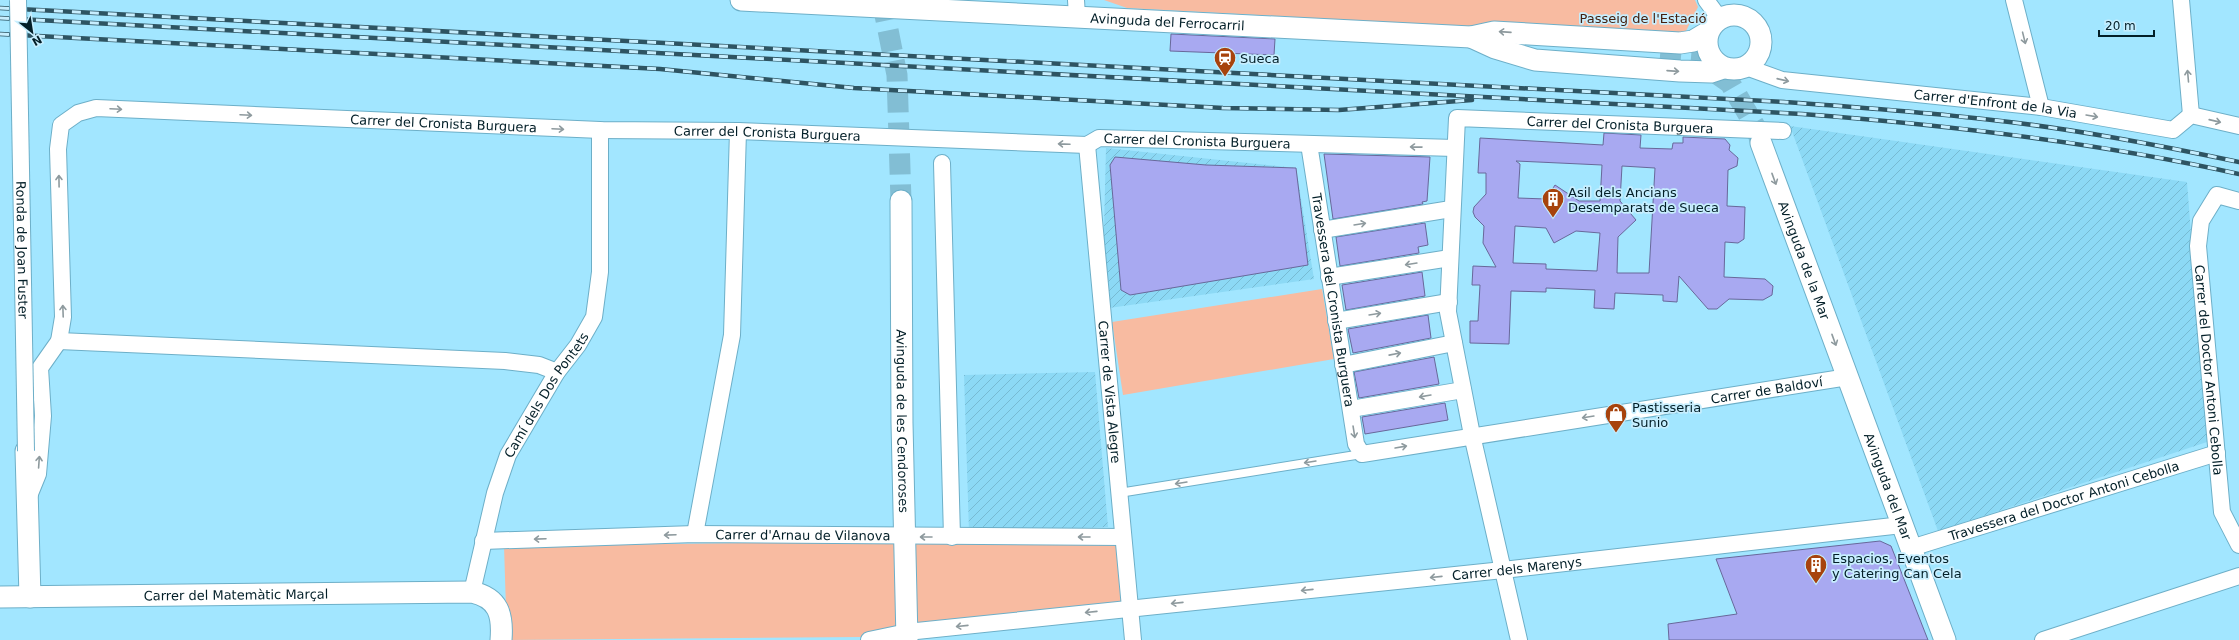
<svg xmlns="http://www.w3.org/2000/svg" width="2239" height="640" font-family="'DejaVu Sans',sans-serif">
<defs>
<pattern id="industrial-furrows" width="10" height="10" patternUnits="userSpaceOnUse"><rect width="10" height="10" fill="#8cd9f5"/><path d="M-1 1l2-2M0 10L10 0M9 11l2-2" fill="none" stroke="#77bad2"/></pattern>
</defs>
<rect width="100%" height="100%" fill="#a2e6ff"/>
<g fill="url(#industrial-furrows)">
<path d="M1790,126L2187,182L2207,442L1938,531Z"/>
<path d="M1106,148L1296,168L1314,279L1102,309Z"/>
<path d="M1095,372L1108,527L969,532L964,375Z"/>
</g>
<g fill="#f8bba1">
<path d="M1104,0H1695L1698,7L1686,31L1662,37L1127,8Z"/>
<path d="M1322,289L1334,359L1123,395L1112,322Z"/>
<path d="M901,541V628L865,637L507,640L504,546Z"/>
<path d="M910,541L1118,543L1125,605L913,628Z"/>
</g>
<g fill="#a8a9f1" stroke="#68689a" fill-rule="evenodd">
<path d="M1171,34L1275,39L1274,55L1170,51Z"/>
<path d="M1604,133L1641,135L1640,148L1672,149L1673,143H1683V137L1725,139L1730,145L1729,150L1738,158L1737,166L1728,170L1727,206L1745,207L1744,239L1738,243L1725,242L1724,277L1765,279L1773,286L1772,295L1763,300L1729,299L1717,309H1708L1679,276L1677,302L1663,301V295L1615,293L1614,309L1594,308L1595,290L1546,288V292L1511,291L1509,344L1470,343V321H1478L1480,285H1472L1473,266L1496,267L1483,243L1484,226L1475,217L1473,212L1474,207L1486,194V173H1478L1480,138L1603,145ZM1516,161L1602,165L1600,201H1579L1555,185L1546,199L1518,198L1520,164ZM1622,166L1655,168L1649,273H1617L1618,237L1636,220L1620,201ZM1515,226L1546,228L1554,243L1576,231L1600,233L1597,271L1546,269V264L1513,263Z"/>
<path d="M1324,154L1430,157L1427,201L1422,202L1423,204L1333,219Z"/>
<path d="M1115,157L1206,165L1296,168L1308,265L1130,295L1121,290L1110,165Z"/>
<path d="M1425,223L1428,245L1418,247L1419,253L1340,266L1336,237Z"/>
<path d="M1422,272L1425,296L1346,310L1342,285Z"/>
<path d="M1428,315L1431,338L1353,353L1348,329Z"/>
<path d="M1434,357L1439,384L1359,398L1354,372Z"/>
<path d="M1445,403L1448,420L1365,434L1362,417Z"/>
<path d="M1880,541L1891,546L1928,640H1669L1668,624L1737,614L1716,559Z"/>
</g>
<g fill="none" stroke-linecap="round" stroke-linejoin="round">
<g stroke="#82bed4" stroke-width="21" stroke-dasharray="21 10" stroke-linecap="butt">
<path d="M882,0L897,75L901,201"/>
<path d="M1660,56L1695,59L1730,83L1756,128L1761,143"/>
</g>
<g stroke="#6dafc8" stroke-width="10">
<path id="service" d="M1119,493L1362,454"/>
</g>
<g stroke="#6dafc8" stroke-width="18">
<g id="minor">
<path d="M1076,0L1077,16"/>
<path d="M1706,0L1720,19"/>
<path d="M2014,0L2041,107"/>
<path d="M2181,0L2191,115"/>
<path id="s1" d="M1746,67L1782,80L2041,107L2173,130L2191,115L2239,126"/>
<path id="s2" d="M1309,144L1356,444L1362,454L1848,377"/>
<path id="s3" d="M1087,145L1133,640"/>
<path d="M942,163L952,537"/>
<path id="s4" d="M2239,201L2217,195L2201,221L2198,246L2222,512L2239,545"/>
<path d="M1322,230L1451,209"/>
<path d="M1329,277L1450,258"/>
<path d="M1336,321L1449,302"/>
<path d="M59,341L505,361L539,365L557,372"/>
<path d="M1343,365L1454,343"/>
<path d="M1351,409L1463,390"/>
<path id="s5" d="M29,496L38,474L43,416L40,368L59,341L63,317L58,149L61,125L78,113L96,108L600,130L738,131L1087,145L1099,138L1455,148"/>
<path d="M695,534L732,335L738,131"/>
<path id="s6" d="M483,541L695,534L1123,537"/>
<path id="s7" d="M1911,548L2217,453"/>
<path id="s8" d="M472,592L495,493L508,455L557,372L578,345L594,317L600,272V130"/>
<path id="s9" d="M869,640L907,632L1503,570L1902,525"/>
<path id="s10" d="M1519,640L1472,435L1448,312L1457,118L1783,131"/>
<path d="M2043,640L2239,576"/>
</g>
</g>
<g stroke="#6dafc8" stroke-width="23">
<g id="tertiary">
<path id="s11" d="M741,0L1471,37L1494,32L1680,43L1693,41L1708,32"/>
<circle cx="1734" cy="42" r="27"/>
<path d="M1471,37L1495,48L1535,60L1680,71L1711,72L1723,68"/>
<path id="s12" d="M1761,143L1945,640"/>
<path id="s13" d="M901,201L902,423L907,640"/>
<path d="M26,451L30,597"/>
<path id="s14" d="M0,597L472,592C499,598 503,615 501,640"/>
</g>
</g>
<use href="#service" stroke="#fff" stroke-width="8"/>
<use href="#minor" stroke="#fff" stroke-width="16"/>
<use href="#tertiary" stroke="#fff" stroke-width="21"/>
<g stroke="#2e5462" stroke-width="4.5">
<g id="rail">
<path d="M0,8L1784,102C1853,107 1923,112 1992,120C2075,129 2157,145 2239,162"/>
<path d="M0,18L1802,114C1949,125 2095,142 2239,174"/>
<path d="M0,34L660,69L854,88L1223,108L1339,110L1472,100"/>
</g>
</g>
<use href="#rail" stroke="#c7eefe" stroke-width="3" stroke-dasharray="9" stroke-linecap="butt"/>
<g stroke="#6dafc8" stroke-width="18" stroke-linecap="butt">
<g id="minor-bridge">
<path id="s15" d="M18,0L26,451"/>
</g>
</g>
<use href="#minor-bridge" stroke="#fff" stroke-width="16"/>
</g>
<defs><path id="oneway-shaft" d="M-6 0H5M1.5-3L5.5 0L1.5 3" fill="none" stroke-width="1.6" stroke-linecap="round" stroke-linejoin="round"/></defs>
<g stroke="#8e9a9e">
<use href="#oneway-shaft" transform="translate(1505 32) rotate(-176)"/>
<use href="#oneway-shaft" transform="translate(2024 38) rotate(76)"/>
<use href="#oneway-shaft" transform="translate(1673 71) rotate(4)"/>
<use href="#oneway-shaft" transform="translate(2188 76) rotate(-95)"/>
<use href="#oneway-shaft" transform="translate(1783 80) rotate(13)"/>
<use href="#oneway-shaft" transform="translate(116 109) rotate(3)"/>
<use href="#oneway-shaft" transform="translate(246 115) rotate(3)"/>
<use href="#oneway-shaft" transform="translate(2092 116) rotate(10)"/>
<use href="#oneway-shaft" transform="translate(2215 121) rotate(13)"/>
<use href="#oneway-shaft" transform="translate(558 129) rotate(3)"/>
<use href="#oneway-shaft" transform="translate(1064 144) rotate(-178)"/>
<use href="#oneway-shaft" transform="translate(1416 147) rotate(-179)"/>
<use href="#oneway-shaft" transform="translate(1774 179) rotate(70)"/>
<use href="#oneway-shaft" transform="translate(59 181) rotate(-91)"/>
<use href="#oneway-shaft" transform="translate(1360 224) rotate(-9)"/>
<use href="#oneway-shaft" transform="translate(1411 264) rotate(171)"/>
<use href="#oneway-shaft" transform="translate(63 311) rotate(-92)"/>
<use href="#oneway-shaft" transform="translate(1375 314) rotate(-9)"/>
<use href="#oneway-shaft" transform="translate(1834 340) rotate(70)"/>
<use href="#oneway-shaft" transform="translate(1395 354) rotate(-11)"/>
<use href="#oneway-shaft" transform="translate(1425 396) rotate(170)"/>
<use href="#oneway-shaft" transform="translate(1588 417) rotate(171)"/>
<use href="#oneway-shaft" transform="translate(1354 432) rotate(81)"/>
<use href="#oneway-shaft" transform="translate(1401 447) rotate(-10)"/>
<use href="#oneway-shaft" transform="translate(39 462) rotate(-86)"/>
<use href="#oneway-shaft" transform="translate(1310 462) rotate(171)"/>
<use href="#oneway-shaft" transform="translate(1181 483) rotate(171)"/>
<use href="#oneway-shaft" transform="translate(670 535) rotate(178)"/>
<use href="#oneway-shaft" transform="translate(926 537) rotate(180)"/>
<use href="#oneway-shaft" transform="translate(1084 537) rotate(-180)"/>
<use href="#oneway-shaft" transform="translate(540 539) rotate(178)"/>
<use href="#oneway-shaft" transform="translate(1436 577) rotate(174)"/>
<use href="#oneway-shaft" transform="translate(1307 590) rotate(174)"/>
<use href="#oneway-shaft" transform="translate(1177 603) rotate(174)"/>
<use href="#oneway-shaft" transform="translate(1091 612) rotate(174)"/>
<use href="#oneway-shaft" transform="translate(962 626) rotate(174)"/>
</g>
<defs>
<g id="station-pin" transform="scale(1.15)"><path d="M0 17L-7.5 6A9.5 9.5 0 1 1 7.5 6Z" fill="#a7430d" stroke="#c7eefe"/><path d="M-3-6H3Q5-6 5-4V2Q5 4 3 4L4.5 6H3L1.5 4h-3L-3 6H-4.5L-3 4Q-5 4-5 2V-4Q-5-6-3-6ZM-3.5-4v3h7v-3ZM-3.5 1v1.5H-2V1ZM2 1v1.5H3.5V1Z" fill="#fff"/></g>
<g id="building-pin" transform="scale(1.15)"><path d="M0 17L-7.5 6A9.5 9.5 0 1 1 7.5 6Z" fill="#a7430d" stroke="#c7eefe"/><path d="M-4-6H4V6H1V3H-1V6H-4ZM-2.5-4.3h1.7v1.8h-1.7ZM.8-4.3h1.7v1.8H.8ZM-2.5-1h1.7V.8h-1.7ZM.8-1h1.7V.8H.8Z" fill="#fff"/></g>
<g id="shop-pin" transform="scale(1.15)"><path d="M0 17L-7.5 6A9.5 9.5 0 1 1 7.5 6Z" fill="#a7430d" stroke="#c7eefe"/><path d="M-5-2.5h2.3a2.7 3.5 0 0 1 5.4 0H5L5.5 6h-11ZM-1.5-2.5h3a1.5 2.3 0 0 0-3 0Z" fill="#fff"/></g>
</defs>
<g fill-rule="evenodd">
<use href="#station-pin" x="1225" y="58"/>
<use href="#building-pin" x="1553" y="199"/>
<use href="#shop-pin" x="1616" y="414"/>
<use href="#building-pin" x="1816" y="565"/>
</g>
<g text-anchor="middle" dominant-baseline="central" stroke-width="3.5" stroke-linejoin="round" paint-order="stroke">
<g font-size="13" fill="#45200f" stroke="#c7eefe">
<text x="1643" y="18">Passeig de l'Estació</text>
</g>
<g font-size="13" fill="#031f28" stroke="#c7eefe">
<text stroke="none"><textPath href="#s11" startOffset="427">Avinguda del Ferrocarril</textPath></text>
<text stroke="none"><textPath href="#s1" startOffset="253">Carrer d'Enfront de la Via</textPath></text>
<text stroke="none"><textPath href="#s5" startOffset="767">Carrer del Cronista Burguera</textPath></text>
<text stroke="none"><textPath href="#s10" startOffset="693">Carrer del Cronista Burguera</textPath></text>
<text stroke="none"><textPath href="#s5" startOffset="1091">Carrer del Cronista Burguera</textPath></text>
<text stroke="none"><textPath href="#s5" startOffset="1523">Carrer del Cronista Burguera</textPath></text>
<text stroke="none"><textPath href="#s15" startOffset="250">Ronda de Joan Fuster</textPath></text>
<text stroke="none"><textPath href="#s12" startOffset="125">Avinguda de la Mar</textPath></text>
<text stroke="none"><textPath href="#s2" startOffset="158">Travessera del Cronista Burguera</textPath></text>
<text stroke="none"><textPath href="#s4" startOffset="203">Carrer del Doctor Antoni Cebolla</textPath></text>
<text stroke="none"><textPath href="#s2" startOffset="725">Carrer de Baldoví</textPath></text>
<text stroke="none"><textPath href="#s3" startOffset="248">Carrer de Vista Alegre</textPath></text>
<text stroke="none"><textPath href="#s8" startOffset="213">Camí dels Dos Pontets</textPath></text>
<text stroke="none"><textPath href="#s13" startOffset="220">Avinguda de les Cendoroses</textPath></text>
<text stroke="none"><textPath href="#s12" startOffset="366">Avinguda del Mar</textPath></text>
<text stroke="none"><textPath href="#s7" startOffset="160">Travessera del Doctor Antoni Cebolla</textPath></text>
<text stroke="none"><textPath href="#s6" startOffset="320">Carrer d'Arnau de Vilanova</textPath></text>
<text stroke="none"><textPath href="#s9" startOffset="652">Carrer dels Marenys</textPath></text>
<text stroke="none"><textPath href="#s14" startOffset="236">Carrer del Matemàtic Marçal</textPath></text>
</g>
<g font-size="13" fill="#031f28" stroke="#c7eefe" text-anchor="start">
<text x="1240" y="58">Sueca</text>
<text x="1568" y="192">Asil dels Ancians<tspan x="1568" dy="15">Desemparats de Sueca</tspan></text>
<text x="1632" y="407">Pastisseria<tspan x="1632" dy="15">Sunio</tspan></text>
<text x="1832" y="558">Espacios, Eventos<tspan x="1832" dy="15">y Catering Can Cela</tspan></text>
</g>
</g>
<g transform="translate(32 32) rotate(150)" stroke="#c7eefe" stroke-width="3" paint-order="stroke">
<path d="M0-3L7 15L0 10L-7 15Z" fill="#031f28"/>
<text y="-6" font-size="11" font-weight="bold" text-anchor="middle" fill="#031f28">N</text>
</g>
<path d="M2099 30v6h55v-6" fill="none" stroke="#031f28" stroke-width="2"/>
<text x="2105" y="30" font-size="12" fill="#031f28" stroke="#c7eefe" stroke-width="3" paint-order="stroke">20 m</text>
</svg>
